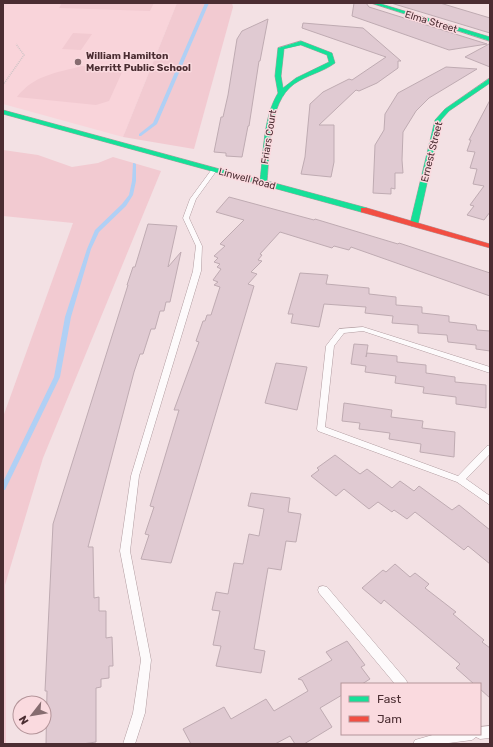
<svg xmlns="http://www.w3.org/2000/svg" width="493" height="747" viewBox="0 0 493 747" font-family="Rubik,sans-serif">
  <rect width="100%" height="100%" fill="#f3e1e4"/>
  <polygon fill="#f9d4da" points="3,3 177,3 123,137 3,104"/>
  <g fill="#f2cad1">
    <polygon points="62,3 154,3 150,11 59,8"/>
    <polygon points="177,3 232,3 233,7 194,149 123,137"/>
    <polygon points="73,33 92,34 81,50 62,49"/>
    <path d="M82,66L123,70L109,101L96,105L17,97C34,75 56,73 82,66Z"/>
    <polygon points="3,150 38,155 72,167 98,163 113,157 161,171 43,458 5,585 6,744 3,744 3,417 73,223 3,216"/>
  </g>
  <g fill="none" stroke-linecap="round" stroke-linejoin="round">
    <g fill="#b0d0f5" fill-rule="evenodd">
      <polygon points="205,3 209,3 157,124 141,136 139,136 139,134 153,123"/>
      <polygon points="133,163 134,163 136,164 136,181 133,195 126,206 99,232 91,249 71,317 60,377 6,488 5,490 3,490 3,482 54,377 65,317 87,249 95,230 122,204 129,195 132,181"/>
    </g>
  </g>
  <g fill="#e0cad2" stroke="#bfabb2">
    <polygon points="354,3 366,3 369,7 487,44 449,50 352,16"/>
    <polygon points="391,3 440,3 490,18 490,33"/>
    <polygon points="268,19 260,61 259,61 249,126 248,126 242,157 226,156 226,153 214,152 221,117 223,117 228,95 237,39 242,31"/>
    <polygon points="303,23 363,28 401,61 398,61 398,68 377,83 359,91 356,90 319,125 334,125 334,162 331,177 301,174 305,157 310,104 323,92 349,79 352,80 386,57 302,28"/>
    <polygon points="490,44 490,67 465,57 489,44"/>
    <polygon points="446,67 477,69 429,98 416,111 403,132 402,160 403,173 395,173 395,189 391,188 391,194 373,193 375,145 384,130 385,114 398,93"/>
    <polygon points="490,100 490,212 484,220 467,215 474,206 470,205 484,186 473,184 477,169 470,168 475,152 467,151 471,140 469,140"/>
    <polygon points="229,197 314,220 315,219 398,244 399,243 490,273 490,296 351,247 349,250 334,246 332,248 280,232 260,254 262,255 258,260 262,261 251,272 257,274 248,284 254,286 171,563 141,559 149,535 145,534 154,507 150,506 179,410 174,410 199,342 196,341 203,321 205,321 207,315 211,315 220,287 214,285 218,282 213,280 221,269 217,267 220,264 214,262 218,258 214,256 225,246 220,244 244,220 216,212"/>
    <polygon points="148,224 177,226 168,267 181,252 170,302 166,302 164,311 160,311 155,329 151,329 143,354 140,354 134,372 88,547 93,547 94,598 99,597 99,611 106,611 106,638 112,637 113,666 109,666 109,678 101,679 101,687 96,688 96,742 82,744 46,744 47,691 45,691 53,524 128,285 127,285 133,267 135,267"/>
    <polygon points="300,273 328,275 326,284 369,288 369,294 396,297 396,305 422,307 422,313 449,316 449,322 476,325 477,330 490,331 490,351 476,349 476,345 448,342 447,335 418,333 418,325 392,323 393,316 365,313 366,307 324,304 319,327 291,323 293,314 288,314"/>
    <polygon points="354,344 368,345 366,357 367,353 397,356 397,362 426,365 426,373 455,377 455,382 486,385 486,408 456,404 456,397 423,393 424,387 395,383 396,376 365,372 366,366 351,364"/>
    <polygon points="276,363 307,367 297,410 265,403"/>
    <polygon points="344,403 392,410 391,417 423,421 422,428 455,432 454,457 420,452 421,444 389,439 390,433 359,429 360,423 342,421"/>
    <polygon points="335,455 360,474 367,469 392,488 400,481 414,491 419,486 452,510 459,505 490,530 490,564 468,546 464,550 415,512 407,519 394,510 392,512 378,502 369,509 344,489 336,496 311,476 319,470 317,468"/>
    <polygon points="251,493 290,498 288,512 301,514 296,542 286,541 281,570 268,568 254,649 265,651 261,673 216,666 221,646 213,645 220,611 212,610 216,592 228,594 234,563 243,564 249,534 259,536 264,509 248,506"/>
    <polygon points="395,564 410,577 415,573 429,584 425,588 456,612 453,614 484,640 482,642 490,648 490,698 480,689 480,684 474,684 456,668 460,664 384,600 381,604 362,588 383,570 386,572"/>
    <polygon points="347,641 365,665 361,667 370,679 362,684 342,684 342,695 320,708 332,727 304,744 295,744 290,736 275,744 191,744 183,729 224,707 231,719 266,699 274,711 308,691 302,680 298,679 332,660 326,652"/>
  </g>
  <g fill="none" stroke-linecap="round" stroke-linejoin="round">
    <g stroke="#b19ca0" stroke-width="1">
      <g id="lane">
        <polygon points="214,168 217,170 196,199 189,218 202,246 201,271 139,476 130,551 151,660 145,713 135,744 123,744 133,713 141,660 120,551 131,476 193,271 196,246 183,218 190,199 212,169"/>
        <polygon points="363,327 490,367 490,373 363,331 344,333 334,346 325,427 458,476 487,446 490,445 490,454 466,479 490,496 490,505 457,482 318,431 317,429 326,346 339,329"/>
        <polygon points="323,586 327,587 406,680 408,684 395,684 319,593 318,590 319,587"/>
        <polygon points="490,726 490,738 480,739 476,737 472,740 441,744 413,744 415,740 436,734 480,734 480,727"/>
      </g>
    </g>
    <g stroke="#b19ca0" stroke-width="1">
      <g id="fast">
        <polygon points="371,3 378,3 490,37 490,41"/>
        <path d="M301,41L332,53L335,63C323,72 307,75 294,84C268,103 270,152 267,181L367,208V212H361L3,114V110L260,180C264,151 263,118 278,93L275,76L278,48ZM301,45L327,55L329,62L296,78L283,88L281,76L284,49Z"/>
        <polygon points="490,78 490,83 449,111 441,120 418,224 417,226 411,226 410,224 435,120 445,109"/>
      </g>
    </g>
    <g stroke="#b19ca0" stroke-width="1">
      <polygon id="jam" points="361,208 367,208 490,244 490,248 361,212"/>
    </g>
    <polyline stroke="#cec4c6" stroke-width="1.5" stroke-dasharray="1 1" stroke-linecap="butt" points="3,85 24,55 16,44"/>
    <use href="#lane" fill="#fdfafb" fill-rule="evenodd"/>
    <use href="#fast" fill="#16e098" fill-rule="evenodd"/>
    <use href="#jam" fill="#f24e42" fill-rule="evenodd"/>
  </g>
  <circle fill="#866c70" stroke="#fadadf" stroke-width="1.5" cx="78" cy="62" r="4"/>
  <g text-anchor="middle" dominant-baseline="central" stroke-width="3" stroke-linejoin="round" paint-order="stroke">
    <g font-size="10" fill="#4b2d32" stroke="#fadadf">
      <text transform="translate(431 22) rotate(17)">Elma Street</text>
      <text transform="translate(269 137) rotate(-81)">Friars Court</text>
      <text transform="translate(432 152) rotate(-76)">Ernest Street</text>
      <text transform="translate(247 179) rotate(15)">Linwell Road</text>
    </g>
    <g font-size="10" font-weight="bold" fill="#4b2d32" stroke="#fadadf" text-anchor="start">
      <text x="86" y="56">William Hamilton<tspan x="86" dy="12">Merritt Public School</tspan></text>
    </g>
  </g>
  <rect width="493" height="747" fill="none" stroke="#4b2d32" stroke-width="8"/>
  <rect x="341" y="683" width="140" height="52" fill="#fadadf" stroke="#b4959a"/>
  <rect x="349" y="696" width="20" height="6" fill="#16e098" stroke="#b4959a"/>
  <text x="377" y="703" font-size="12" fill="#4b2d32">Fast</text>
  <rect x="349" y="716" width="20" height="6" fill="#f24e42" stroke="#b4959a"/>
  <text x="377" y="723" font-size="12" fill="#4b2d32">Jam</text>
  <g transform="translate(32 715) rotate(239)"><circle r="19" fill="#fadadf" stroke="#b4959a"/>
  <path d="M0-3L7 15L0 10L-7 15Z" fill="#866c70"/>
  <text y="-6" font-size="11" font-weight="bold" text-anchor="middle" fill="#4b2d32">N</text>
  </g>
</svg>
